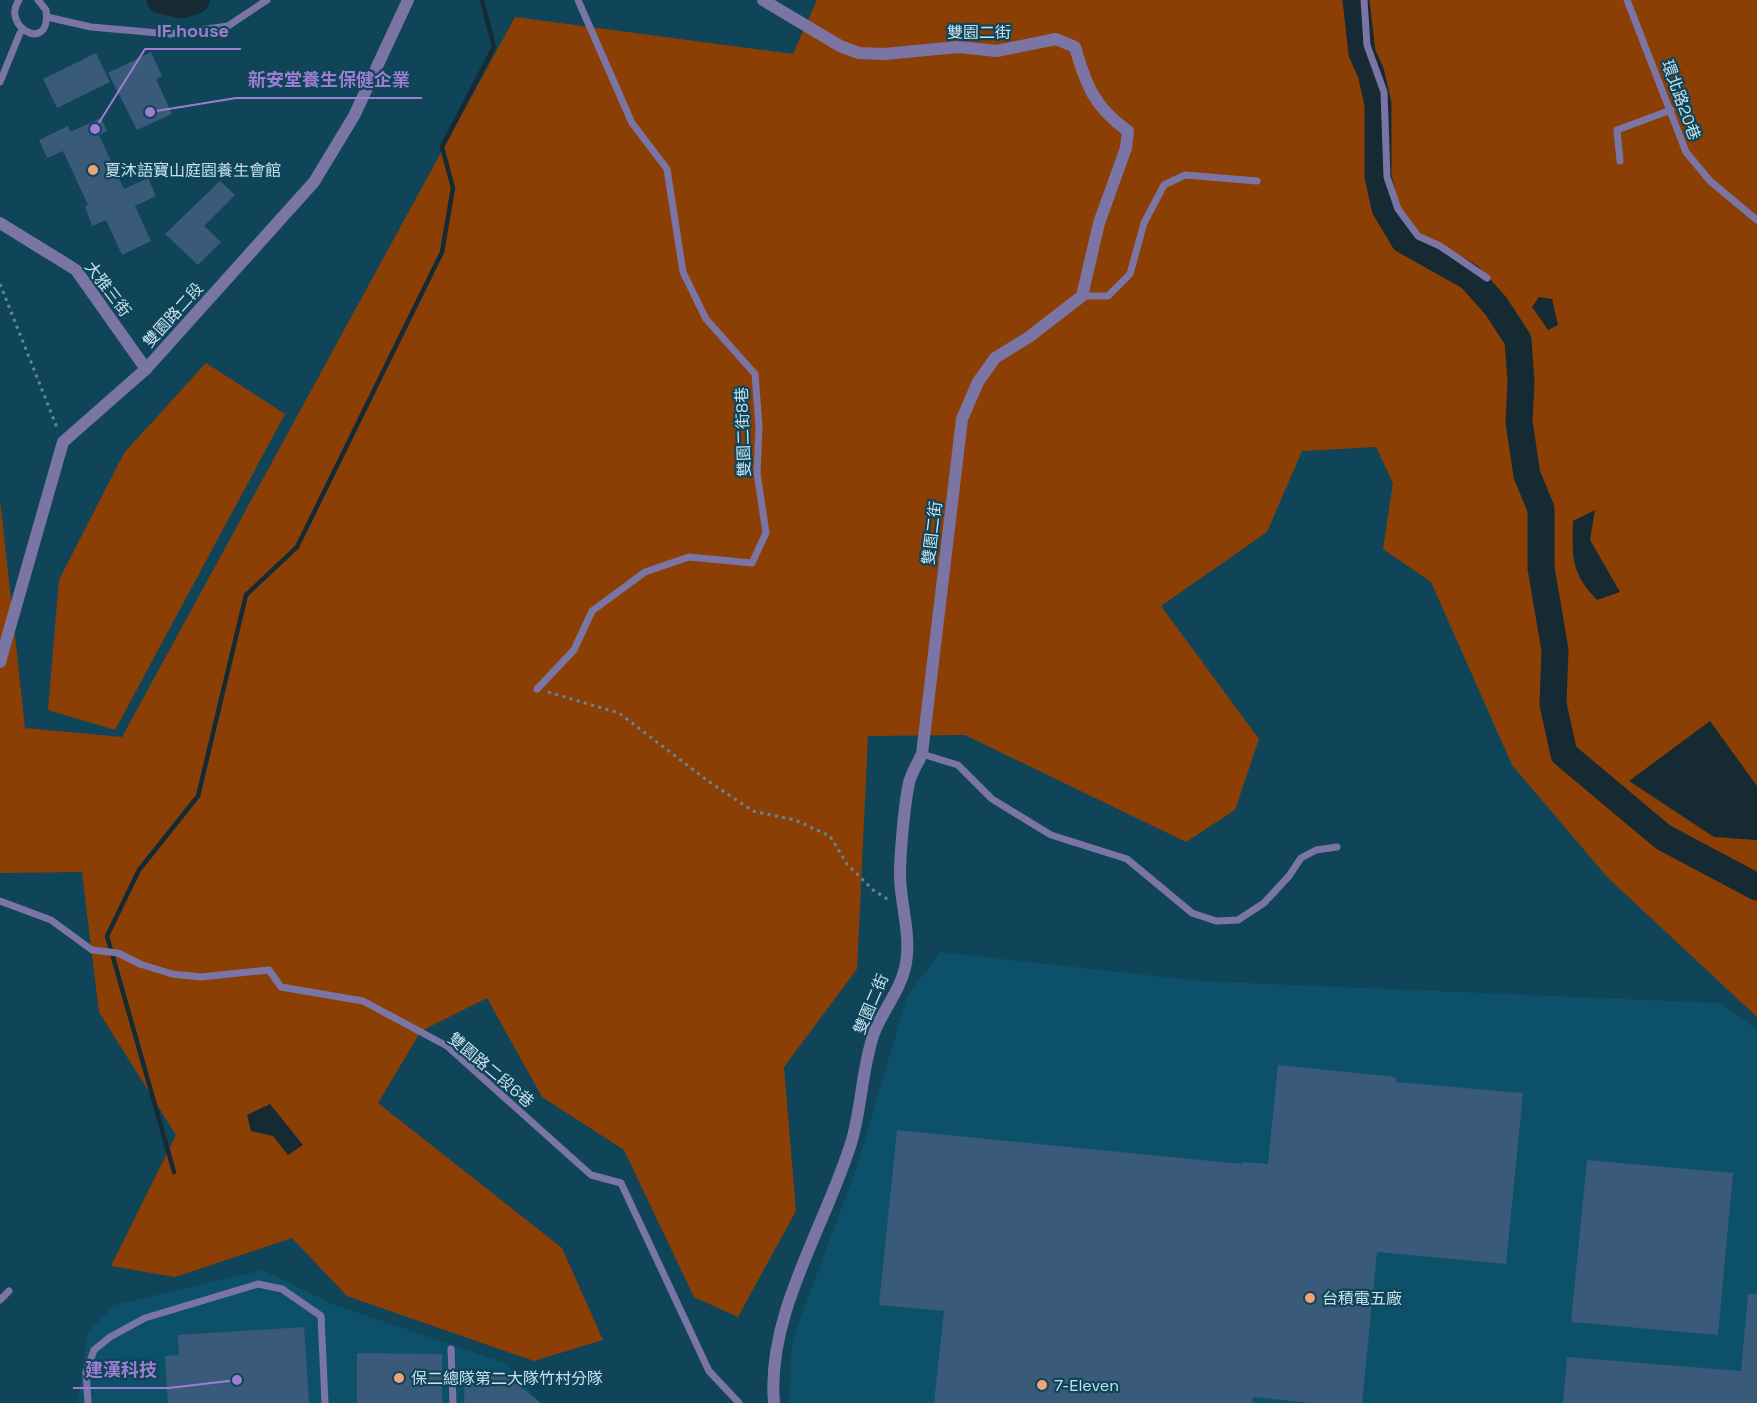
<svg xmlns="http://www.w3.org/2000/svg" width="1757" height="1403" viewBox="0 0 1757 1403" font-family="'Space Grotesk','Noto Sans TC',sans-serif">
  <rect width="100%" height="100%" fill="#0f4459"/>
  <g fill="#0d5069">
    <polygon points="940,952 1201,981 1719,1003 1757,1029 1757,1403 789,1403 792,1341 855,1172 907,997"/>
    <polygon points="263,1270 330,1303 505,1363 541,1403 78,1403 87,1333 114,1305"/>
  </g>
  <g fill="#8c3f05">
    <polygon points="817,0 1757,0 1757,1017 1608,878 1512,765 1431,582 1383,549 1393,483 1376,447 1302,451 1267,532 1161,606 1259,739 1235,810 1186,842 965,735 868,736 857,969 784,1067 796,1211 738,1317 694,1297 624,1150 542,1097 487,998 421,1031 378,1103 562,1248 603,1340 534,1361 347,1296 292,1238 175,1277 111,1266 176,1135 99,1012 82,872 0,873 0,499 25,728 122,737 515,17 793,54"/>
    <polygon points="206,363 285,414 115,730 48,710 59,580 124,453"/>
  </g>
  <g fill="#152a33">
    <polygon points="1539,297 1552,299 1558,325 1548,330 1532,307"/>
    <path d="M1595,510L1590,540L1620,592L1597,600C1571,573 1572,557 1573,521Z"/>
    <polygon points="1710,721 1757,786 1757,840 1714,837 1629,781"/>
    <polygon points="270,1104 303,1145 288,1155 273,1136 251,1131 247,1115"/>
  </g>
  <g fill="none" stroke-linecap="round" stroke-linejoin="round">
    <polyline stroke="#152a33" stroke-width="4.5" points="174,1172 107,936 139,870 198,796 246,595 297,547 442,252 453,188 442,147 494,47 482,0"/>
    <g stroke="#152a33" stroke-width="27">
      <polyline points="160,0 183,5 196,0"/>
      <polyline points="1356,0 1362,53 1371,73 1378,104 1378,176 1385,208 1404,240 1470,277 1496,306 1518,340 1521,382 1519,422 1527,475 1541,509 1541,568 1555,650 1553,704 1564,754 1663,837 1757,887"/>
    </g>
  </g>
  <g fill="#3a5a79">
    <polygon points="151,52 162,76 156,79 172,114 137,130 108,73"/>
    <polygon points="96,53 110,82 57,108 43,79"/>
    <polygon points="101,118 107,131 99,135 124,189 148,178 156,196 135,206 151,241 122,255 106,220 92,226 85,206 88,205 63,151 47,158 39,140 68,126 70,132"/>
    <polygon points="220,181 235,195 204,226 221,242 198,265 165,234"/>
    <polygon points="1278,1065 1396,1077 1395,1082 1523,1093 1506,1264 1377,1252 1362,1403 1314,1403 1253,1397 1252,1403 934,1403 944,1311 879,1305 897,1130 1242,1164 1242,1162 1268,1164"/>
    <polygon points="1587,1160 1733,1173 1718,1335 1571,1322"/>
    <polygon points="1748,1294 1757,1294 1757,1403 1563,1403 1567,1357 1741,1371"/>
    <polygon points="304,1327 309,1403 168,1403 165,1356 179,1355 178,1335"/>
    <polygon points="357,1353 442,1354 442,1403 357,1403"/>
    <polygon points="465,1372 503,1373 541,1403 464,1403"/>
  </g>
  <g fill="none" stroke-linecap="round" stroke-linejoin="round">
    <g stroke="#5f8899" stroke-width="3" stroke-dasharray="3 4.5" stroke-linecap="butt">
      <polyline points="0,284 58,430"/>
      <polyline points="548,692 619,713 708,781 753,811 795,820 830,836 847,864 873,890 889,900"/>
    </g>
    <g stroke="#7a75a4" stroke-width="7">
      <path d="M19,0C0,27 52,55 46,10L38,0"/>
      <polyline points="1364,0 1367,45 1384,92 1387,177 1398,209 1418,236 1440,246 1487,278"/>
      <polyline points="1627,0 1686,152 1710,181 1757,220"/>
      <polyline points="47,17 91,27 170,34 228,26 267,0"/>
      <polyline points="0,82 20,33"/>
      <polyline points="1620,161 1617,130 1671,110"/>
      <polyline points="1082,296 1108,296 1130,274 1144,223 1164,185 1185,175 1257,181"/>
      <polyline points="537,689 574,650 592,611 645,572 689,557 752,563 766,533 757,473 759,427 755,374 706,319 683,272 667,169 632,123 578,0"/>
      <polyline points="922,754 958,765 992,799 1051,835 1127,859 1192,913 1216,921 1238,920 1264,903 1289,876 1301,858 1316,850 1337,847"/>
      <polyline points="0,901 51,920 92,950 118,953 140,964 172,974 201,977 269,970 281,987 363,1001 447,1046 591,1175 621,1183 709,1371 739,1403"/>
      <polyline points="0,1300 9,1291"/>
      <polyline points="451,1349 453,1403"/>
      <polyline points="88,1403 86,1372 94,1350 110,1337 145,1318 258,1284 282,1289 321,1316 325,1403"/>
    </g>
    <g stroke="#7a75a4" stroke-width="12">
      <path d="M763,0L840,46L859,53L884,54L959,47L997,51L1056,39L1075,47C1086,85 1094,107 1128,131L1126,148L1099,223L1082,296L1029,337L995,358L978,382L962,419L922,754C918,763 911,773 909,783C904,806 900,854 900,877C901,906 911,935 906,963C902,988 883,1010 874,1033C862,1067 862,1105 852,1140C827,1224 766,1313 774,1403"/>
      <polyline points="0,223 76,270 146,369"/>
    </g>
    <polyline stroke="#7a75a4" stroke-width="12" points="0,662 63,442 146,369 314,182 354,116 408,0"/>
  </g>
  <g fill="#f0a279" stroke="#0f4459" stroke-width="2">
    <circle cx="93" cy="170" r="6"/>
    <circle cx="1310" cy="1298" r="6"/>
    <circle cx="399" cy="1378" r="6"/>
    <circle cx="1042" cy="1385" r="6"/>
  </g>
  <g text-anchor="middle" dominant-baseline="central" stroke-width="4.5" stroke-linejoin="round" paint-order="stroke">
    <g font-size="16" fill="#c6e0ec" stroke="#0f4459">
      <text x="979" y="32">雙園二街</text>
      <text transform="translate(1681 100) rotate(70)">環北路20巷</text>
      <text transform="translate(108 289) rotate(53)">大雅三街</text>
      <text transform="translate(173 315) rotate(-48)">雙園路二段</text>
      <text transform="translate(743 432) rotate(-92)">雙園二街8巷</text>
      <text transform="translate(932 533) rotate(-83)">雙園二街</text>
      <text transform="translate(871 1004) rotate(-67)">雙園二街</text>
      <text transform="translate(491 1070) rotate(40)">雙園路二段6巷</text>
    </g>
    <g font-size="16" fill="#c6e0ec" stroke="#0f4459" text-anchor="start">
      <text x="105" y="170">夏沐語寶山庭園養生會館</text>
      <text x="1322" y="1298">台積電五廠</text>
      <text x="411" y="1378">保二總隊第二大隊竹村分隊</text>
      <text x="1054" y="1385">7-Eleven</text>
    </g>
  </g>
  <path fill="none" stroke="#9d7dd3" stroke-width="2" d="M95 129L145 49H241M150 112L236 98H422M237 1380L169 1388H73"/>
  <g fill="#9d7dd3" stroke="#0f4459" stroke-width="2">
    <circle cx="95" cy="129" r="6"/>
    <circle cx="150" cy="112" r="6"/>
    <circle cx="237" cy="1380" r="6"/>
  </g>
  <g font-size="18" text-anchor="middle" font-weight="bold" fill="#9d7dd3" stroke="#0f4459" stroke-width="4.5" stroke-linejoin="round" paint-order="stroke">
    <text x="193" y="37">IF house</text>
    <text x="329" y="86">新安堂養生保健企業</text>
    <text x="121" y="1376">建漢科技</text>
  </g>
</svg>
